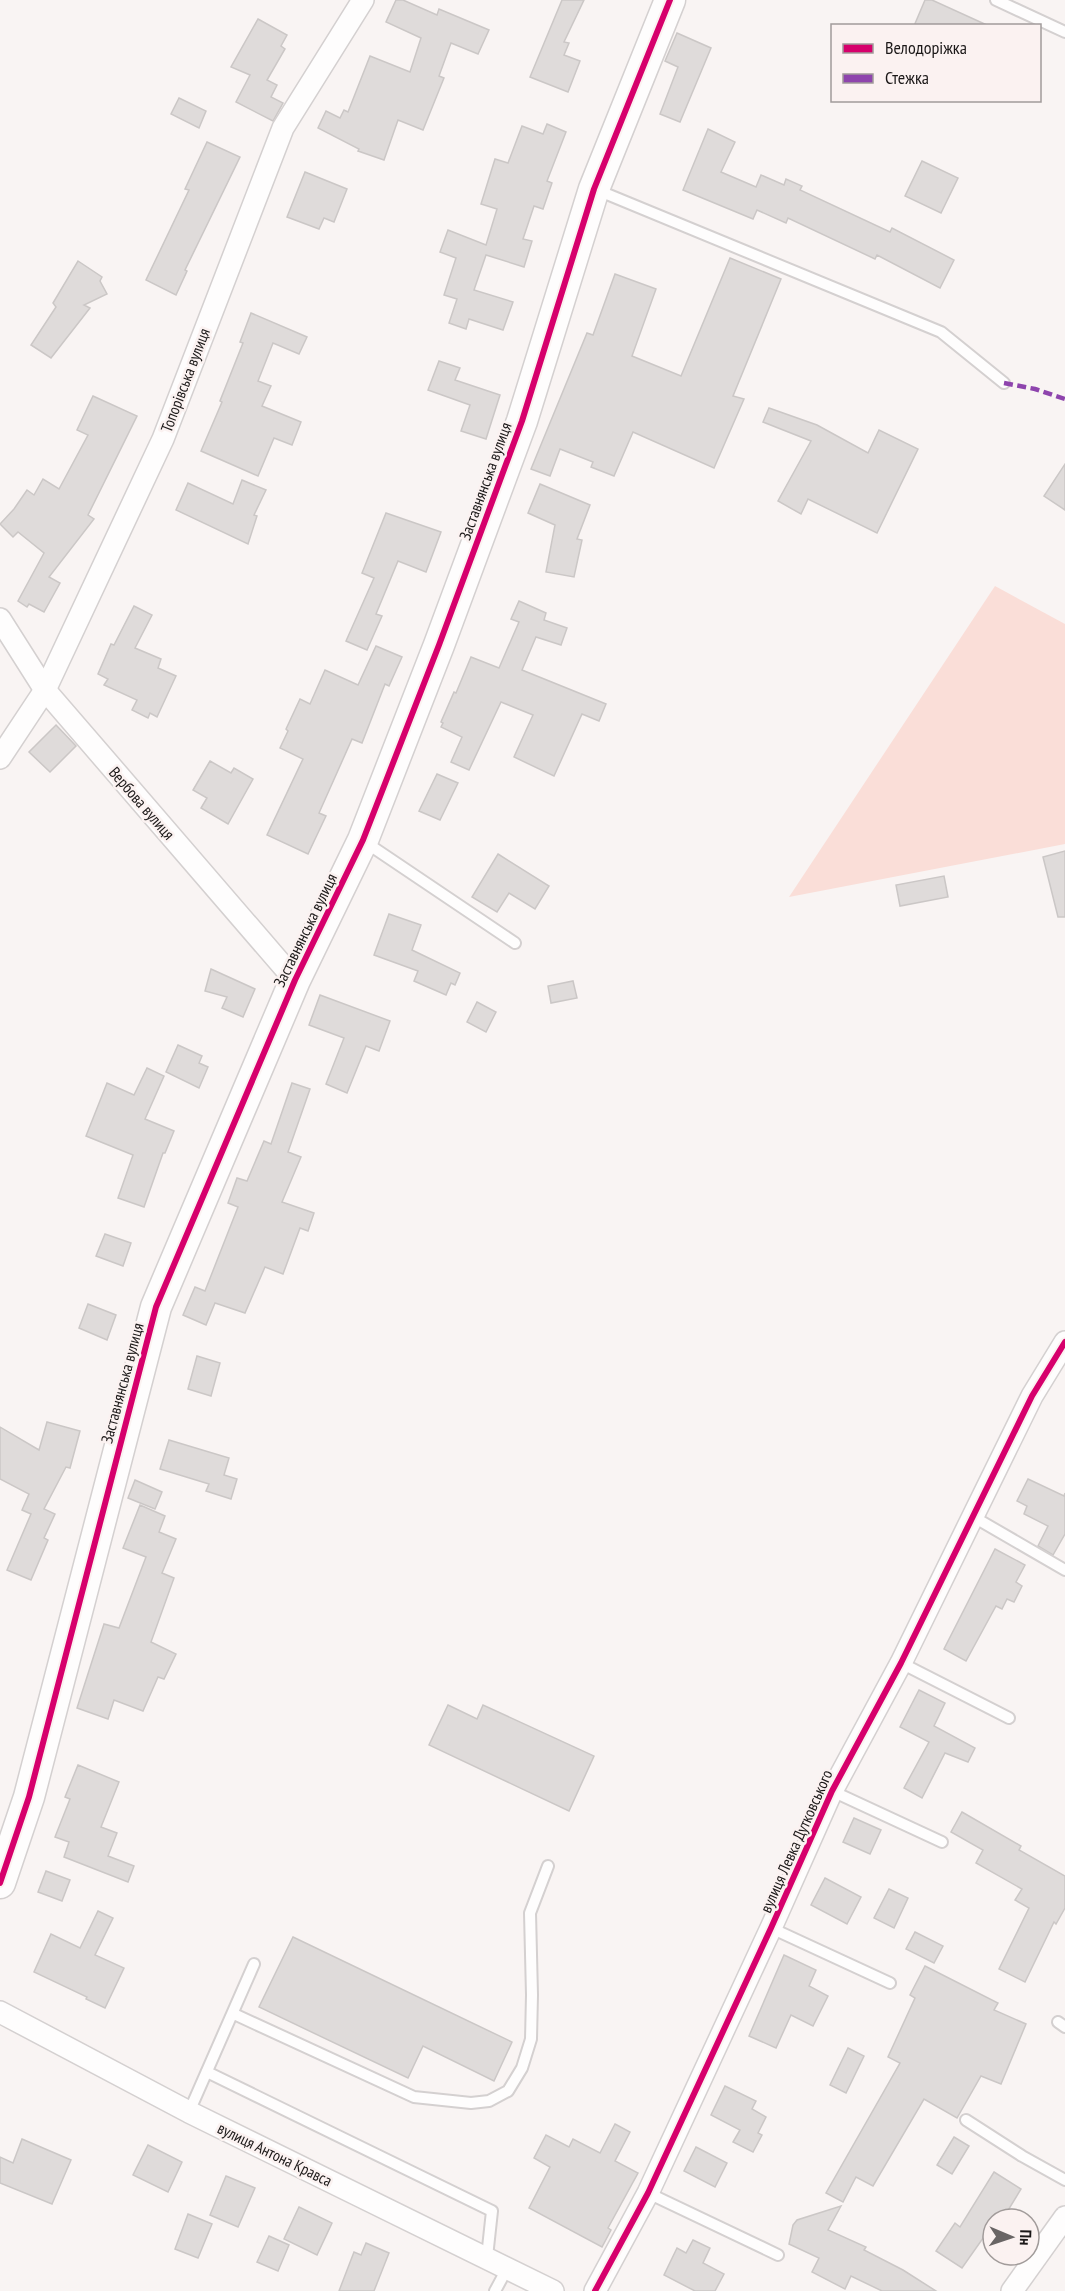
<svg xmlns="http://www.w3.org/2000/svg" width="1065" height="2291" viewBox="0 0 1065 2291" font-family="'PT Sans Narrow',sans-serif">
  <rect width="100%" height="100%" fill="#f9f4f3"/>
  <polygon fill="#faded8" points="995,586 1065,624 1065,844 789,897"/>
  <g fill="#dfdbda" stroke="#cbc7c6" stroke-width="1.5">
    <polygon points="396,0 403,0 437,15 439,9 489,30 478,54 451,43 439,76 444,78 423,130 398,120 384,160 358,151 359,149 318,128 326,111 340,118 344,110 348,112 370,56 410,72 421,38 386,22"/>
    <polygon points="562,0 584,0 564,42 569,43 564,55 580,61 568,92 530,77"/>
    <polygon points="925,0 932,0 989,26 914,26"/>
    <polygon points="258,19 287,35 281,46 285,49 267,80 277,85 271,97 283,103 273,121 236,102 250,75 231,67"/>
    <polygon points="677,33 711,48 680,122 660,114 678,67 665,61"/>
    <polygon points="179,98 206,111 199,128 171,114"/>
    <polygon points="547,124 566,132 547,181 552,183 543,209 534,206 523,239 532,241 524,267 486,255 474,290 513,302 503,330 469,319 466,329 449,323 457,299 444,295 456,258 440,252 448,230 486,245 497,209 481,204 495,159 508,163 522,126 543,134"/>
    <polygon points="708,129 735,142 721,172 756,187 761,175 784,185 786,179 802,186 800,190 890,232 892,228 954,260 940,288 877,255 875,259 788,218 786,223 757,210 753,219 683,190"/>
    <polygon points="207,142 240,157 185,270 187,271 176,295 146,280 189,190 185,189"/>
    <polygon points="922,161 958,178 941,213 905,196"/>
    <polygon points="305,172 347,189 334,222 324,218 319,229 287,217"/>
    <polygon points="730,258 781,279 733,396 744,399 714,468 633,432 614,476 591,467 593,462 560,449 550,476 531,469 587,333 593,335 615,274 656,289 632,356 681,376"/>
    <polygon points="78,261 102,277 100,281 107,294 84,305 90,308 51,358 31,345 56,307 53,303"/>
    <polygon points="251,313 307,337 299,354 273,343 258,381 271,386 262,406 301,422 292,445 274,438 258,476 201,451 222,402 220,401 243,343 240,342"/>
    <polygon points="439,361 460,368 455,380 500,395 486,439 461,431 470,405 428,390"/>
    <polygon points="93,396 137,416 88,515 94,519 49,577 60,583 44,612 29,604 27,607 18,601 44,553 18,532 13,537 0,524 14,509 27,490 34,495 43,479 59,489 88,435 77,430"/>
    <polygon points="769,408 817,425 868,453 879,430 918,449 877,533 808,499 801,514 778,501 811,441 763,422"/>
    <polygon points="1065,464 1065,510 1044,496"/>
    <polygon points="242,480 266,490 254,515 257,516 248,544 176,510 188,483 233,504"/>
    <polygon points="540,484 590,505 577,539 582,540 574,577 546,572 555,525 528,513"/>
    <polygon points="386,513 441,532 426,572 398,561 376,614 382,616 367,650 346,641 374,578 362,573"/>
    <polygon points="519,601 546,613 544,620 567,628 561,645 536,637 522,670 606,704 599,721 582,714 554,776 514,757 533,715 501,702 469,770 451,762 462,737 441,727 443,723 441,722 454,692 456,693 471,657 499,668 519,622 511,619"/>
    <polygon points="134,606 152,615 135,648 161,659 158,668 176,676 157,717 150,713 148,718 132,710 137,700 104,685 108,679 98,674 111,644 114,645"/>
    <polygon points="376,646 402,657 389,686 385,684 362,743 352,739 319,813 326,816 308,854 267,835 303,759 280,748 288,731 286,729 300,699 310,704 325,670 358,685"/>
    <polygon points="56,725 76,746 50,772 29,752"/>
    <polygon points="210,761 231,773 234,768 253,779 228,824 201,808 207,798 193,790"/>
    <polygon points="437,774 458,783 440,820 419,811"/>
    <polygon points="1065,851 1065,917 1058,917 1043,857"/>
    <polygon points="498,854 549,886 535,909 509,893 497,912 472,897"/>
    <polygon points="944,876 948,897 900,906 896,885"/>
    <polygon points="389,914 421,925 412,950 460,973 455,985 451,983 446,995 414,981 418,971 374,955"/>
    <polygon points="211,969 255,989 243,1017 222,1008 227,997 205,991"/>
    <polygon points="573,981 577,998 551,1003 548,986"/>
    <polygon points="320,995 390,1021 379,1051 366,1046 347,1093 326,1084 344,1038 309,1025"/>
    <polygon points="477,1002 496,1012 486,1032 467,1022"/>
    <polygon points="178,1045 202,1056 199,1063 208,1067 199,1088 166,1072"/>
    <polygon points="147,1068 164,1076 145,1119 174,1131 165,1153 163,1153 144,1207 118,1198 133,1155 86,1136 107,1083 134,1095"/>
    <polygon points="292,1083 310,1089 288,1152 301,1157 282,1202 314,1213 308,1231 300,1228 283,1274 265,1267 245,1313 215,1303 206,1325 183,1315 195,1287 205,1291 238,1207 228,1203 237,1178 247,1181 264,1141 271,1144"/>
    <polygon points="105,1234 131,1243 123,1266 96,1256"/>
    <polygon points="88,1304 116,1315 107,1340 79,1328"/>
    <polygon points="197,1356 220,1363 211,1396 188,1389"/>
    <polygon points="47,1422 80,1431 70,1468 66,1467 44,1509 55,1514 44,1538 48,1540 31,1580 7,1570 31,1514 22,1510 29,1494 0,1479 0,1427 39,1450"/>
    <polygon points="169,1440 229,1458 224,1475 237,1479 231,1499 206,1491 209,1484 160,1469"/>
    <polygon points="1028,1479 1064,1496 1065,1493 1065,1534 1053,1555 1038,1546 1048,1526 1024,1514 1027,1506 1017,1501"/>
    <polygon points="135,1480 162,1492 155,1509 128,1498"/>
    <polygon points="140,1505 165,1516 159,1532 176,1539 162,1573 174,1578 151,1642 176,1654 164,1679 158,1677 143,1711 114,1700 108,1719 77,1708 104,1624 119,1628 146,1557 123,1548"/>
    <polygon points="995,1549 1025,1565 1016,1582 1022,1586 1014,1602 1007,1599 1002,1609 996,1606 966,1661 944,1649"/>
    <polygon points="919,1690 945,1703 934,1726 975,1748 968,1762 945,1753 922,1798 904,1788 929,1742 900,1727"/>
    <polygon points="448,1705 477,1719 483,1705 594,1756 569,1811 429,1745"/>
    <polygon points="78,1765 119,1782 101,1827 117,1833 108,1856 134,1866 128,1882 64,1857 69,1842 55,1837 70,1799 65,1797"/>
    <polygon points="962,1812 1021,1846 1019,1850 1065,1876 1065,1908 1056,1924 1054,1922 1025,1982 999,1969 1029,1908 1015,1900 1022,1889 976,1863 983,1850 951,1832"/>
    <polygon points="854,1818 881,1830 870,1854 843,1842"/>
    <polygon points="46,1871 70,1880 62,1901 38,1892"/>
    <polygon points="825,1878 861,1897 847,1924 811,1905"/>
    <polygon points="889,1889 908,1898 894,1928 874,1918"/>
    <polygon points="98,1911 113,1918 95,1955 124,1968 105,2008 86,1999 87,1997 34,1972 51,1934 80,1948"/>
    <polygon points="915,1932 943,1946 934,1963 906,1949"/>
    <polygon points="293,1937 512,2042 494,2081 423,2046 408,2078 259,2007"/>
    <polygon points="784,1955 816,1970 809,1986 828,1996 813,2026 791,2015 776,2048 749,2036"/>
    <polygon points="925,1966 998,2003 994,2010 1026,2024 1001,2084 981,2076 957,2118 924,2099 873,2186 856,2177 843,2202 826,2193 900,2063 888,2057 915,1998 910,1995"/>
    <polygon points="848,2048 864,2056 846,2093 830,2085"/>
    <polygon points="725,2086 756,2101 752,2109 766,2117 758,2133 762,2135 753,2152 733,2142 740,2130 711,2115"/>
    <polygon points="615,2124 630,2132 615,2161 638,2173 608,2228 611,2230 602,2247 529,2208 550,2167 534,2158 546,2135 569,2147 573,2139 600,2153"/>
    <polygon points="954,2137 969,2146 952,2174 937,2165"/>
    <polygon points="22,2139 71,2160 52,2204 0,2183 0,2157 13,2163"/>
    <polygon points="148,2145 182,2162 168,2192 133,2175"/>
    <polygon points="696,2147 727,2163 715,2187 684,2171"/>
    <polygon points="994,2172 1021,2189 1004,2217 999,2214 996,2219 993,2219 993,2224 962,2268 936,2251 955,2223 960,2227"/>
    <polygon points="226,2176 255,2188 238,2227 210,2215"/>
    <polygon points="841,2206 828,2230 866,2247 864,2250 903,2270 936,2291 882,2291 851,2276 845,2289 812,2272 819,2258 789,2244 793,2225 797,2220"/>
    <polygon points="299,2207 332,2223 317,2255 284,2239"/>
    <polygon points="188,2214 212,2224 198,2258 175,2249"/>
    <polygon points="269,2236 289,2245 278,2271 257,2262"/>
    <polygon points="693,2240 710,2248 703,2263 724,2274 715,2291 695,2291 664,2275 677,2248 686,2253"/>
    <polygon points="366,2243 389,2253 374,2291 339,2291 354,2252 361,2255"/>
  </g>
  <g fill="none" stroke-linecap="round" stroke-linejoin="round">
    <g stroke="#d4d0d0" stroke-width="14">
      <g id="lane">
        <polyline points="996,0 1065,32"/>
        <polyline points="597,190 941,332 1004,383"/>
        <polyline points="365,842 515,943"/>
        <polyline points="972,1516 1065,1570"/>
        <polyline points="901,1663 1009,1718"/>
        <polyline points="832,1791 942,1842"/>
        <polyline points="771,1928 890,1983"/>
        <polyline points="234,2014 414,2097 471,2103 489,2101 508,2091 522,2068 531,2039 532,1995 530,1913 548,1866"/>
        <polyline points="1058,2022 1065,2027"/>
        <polyline points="207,2072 492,2211 487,2257"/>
        <polyline points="189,2112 254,1964"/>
        <polyline points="966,2120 1022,2156 1065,2180"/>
        <polyline points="648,2193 778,2255"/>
        <polyline points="495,2291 508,2267"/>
      </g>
    </g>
    <g stroke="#d4d0d0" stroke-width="24">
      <g id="street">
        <polyline points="0,619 45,690 295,980"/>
        <polyline points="0,758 45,690 163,439 283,128 363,0"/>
        <polyline points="0,2012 189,2112 553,2291"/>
        <polyline points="595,2291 648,2193 771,1928 832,1791 901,1663 1032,1396 1065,1342"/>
        <polyline points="1012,2291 1065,2217"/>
      </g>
    </g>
    <g stroke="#d4d0d0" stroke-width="33">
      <polyline id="secondary" points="0,1883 29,1797 156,1307 295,980 363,840 439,645 522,421 594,189 670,0"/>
    </g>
    <use href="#lane" stroke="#fefdfd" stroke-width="10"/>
    <use href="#street" stroke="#fefdfd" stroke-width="21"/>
    <use href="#secondary" stroke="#fefdfd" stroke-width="30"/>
    <polyline stroke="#8e44ad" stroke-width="4.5" stroke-dasharray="9 4.5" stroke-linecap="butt" points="1004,383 1035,389 1065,399"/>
    <g stroke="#fbf2f1" stroke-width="10">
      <g id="cycleway">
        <polyline points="0,1883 29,1797 156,1307 295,980 363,840 439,645 522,421 594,189 670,0"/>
        <polyline points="595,2291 648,2193 771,1928 832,1791 901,1663 1032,1396 1065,1342"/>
      </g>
    </g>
    <use href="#cycleway" stroke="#d6006c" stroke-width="6"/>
  </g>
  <g text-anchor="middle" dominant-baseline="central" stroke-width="5" stroke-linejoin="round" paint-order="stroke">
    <g font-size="16" fill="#1b1818" stroke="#fbf2f1">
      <text transform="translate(185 380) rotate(-69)">Топорівська вулиця</text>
      <text transform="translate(485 481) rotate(-70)">Заставнянська вулиця</text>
      <text transform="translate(142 803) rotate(49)">Вербова вулиця</text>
      <text transform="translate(305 930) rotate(-64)">Заставнянська вулиця</text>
      <text transform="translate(122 1383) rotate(-75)">Заставнянська вулиця</text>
      <text transform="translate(796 1841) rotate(-66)">вулиця Левка Дутковського</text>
      <text transform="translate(275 2154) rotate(26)">вулиця Антона Кравса</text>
    </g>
  </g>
  <rect x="831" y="24" width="210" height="78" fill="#fbf2f1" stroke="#a19b9a" stroke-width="1.5"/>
  <rect x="843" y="44" width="30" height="9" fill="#d6006c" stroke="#a19b9a" stroke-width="1.5"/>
  <text x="885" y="54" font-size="18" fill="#1b1818">Велодоріжка</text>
  <rect x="843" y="74" width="30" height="9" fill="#8e44ad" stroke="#a19b9a" stroke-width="1.5"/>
  <text x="885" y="84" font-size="18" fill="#1b1818">Стежка</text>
  <g transform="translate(1011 2237) rotate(92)"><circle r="28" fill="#fbf2f1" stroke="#a19b9a" stroke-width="1.5"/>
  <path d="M0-4.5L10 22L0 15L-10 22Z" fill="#696565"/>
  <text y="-9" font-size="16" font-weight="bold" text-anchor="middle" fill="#1b1818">Пн</text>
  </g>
</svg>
